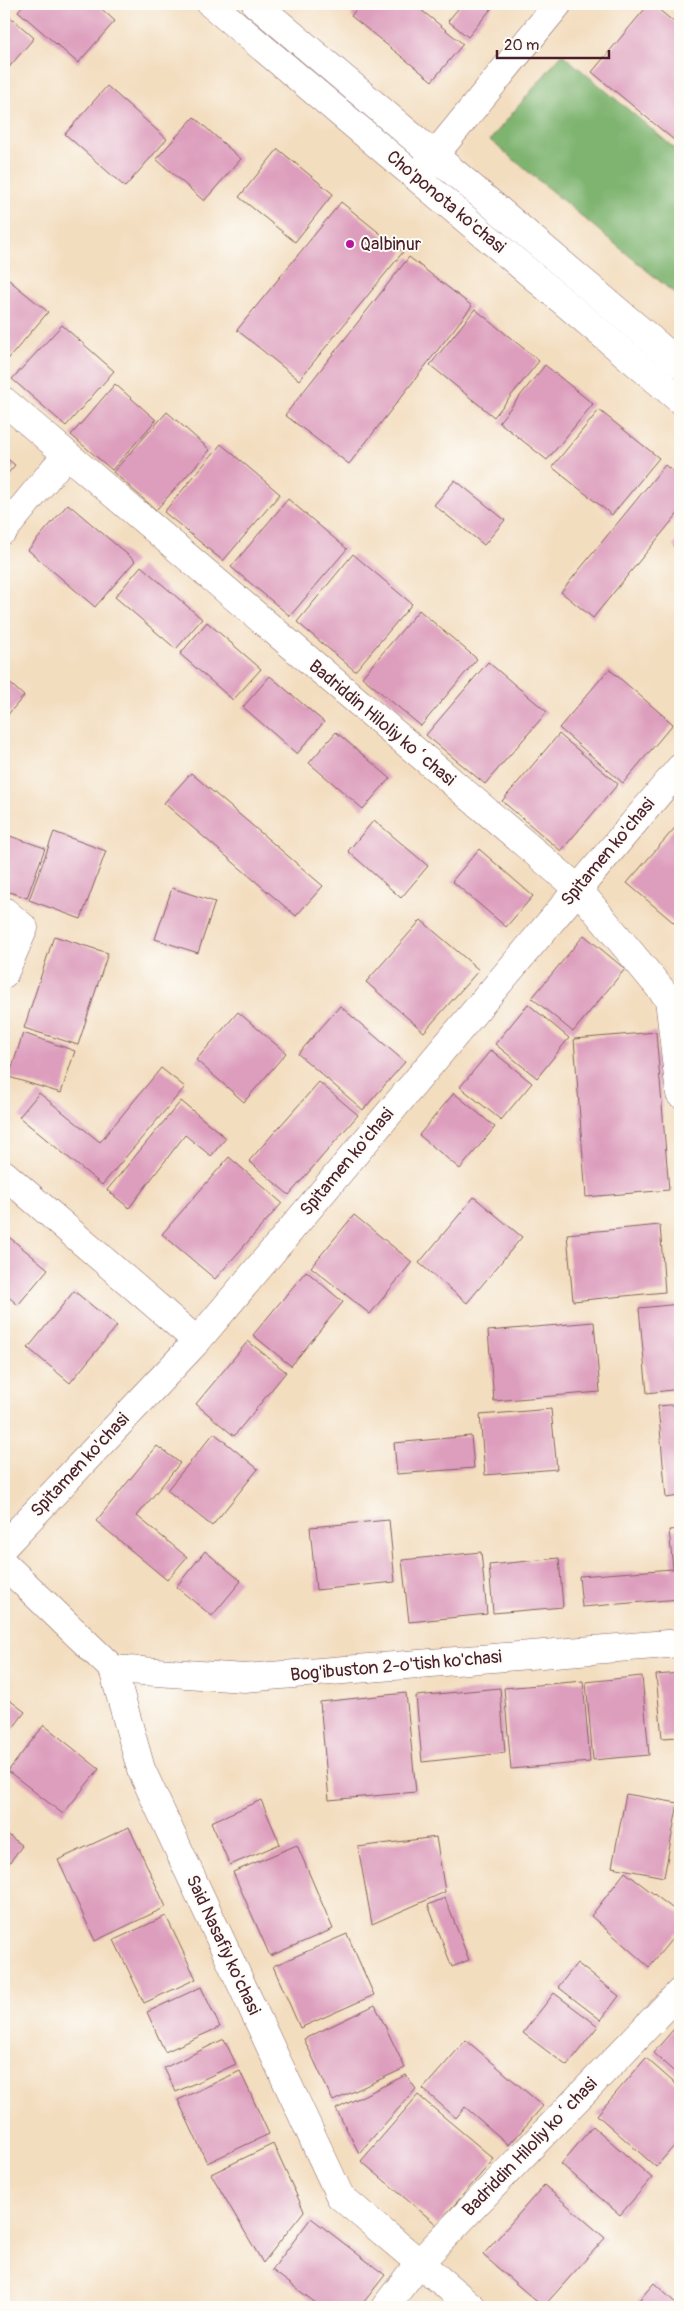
<svg xmlns="http://www.w3.org/2000/svg" width="684" height="2311" viewBox="0 0 684 2311" font-family="Pangolin,sans-serif">
  <rect width="100%" height="100%" fill="#fdfcf7"/>
  <filter id="ink" filterUnits="userSpaceOnUse"><feTurbulence type="fractalNoise" baseFrequency=".02" numOctaves="2"/><feDisplacementMap in="SourceGraphic" scale="10" xChannelSelector="R" yChannelSelector="G"/><feConvolveMatrix kernelMatrix="1 2 1 2 8 2 1 2 1" color-interpolation-filters="sRGB"/></filter>
  <filter id="wash" filterUnits="userSpaceOnUse"><feTurbulence type="fractalNoise" baseFrequency=".0096" numOctaves="4" result="noise"/><feDisplacementMap in="SourceGraphic" scale="20" xChannelSelector="R" yChannelSelector="G"/><feGaussianBlur stdDeviation="1.12" result="paint"/><feColorMatrix in="noise" values="0 0 0 0 0 0 0 0 0 0 0 0 0 0 0 0 0 1.4 0 .05"/><feComposite in="paint" operator="in"/></filter>
  <g filter="url(#wash)">
    <rect width="100%" height="100%" fill="#f3ddbf"/>
    <polygon fill="#7eb470" stroke="#646a4e" points="562,54 680,153 680,298 490,140"/>
    <g id="blocks">
      <g fill="#dd9ebd">
        <polygon points="24,4 96,4 115,21 78,63 18,11"/>
        <polygon points="360,4 414,4 463,44 432,81 351,16"/>
        <polygon points="462,4 495,4 468,37 448,21"/>
        <polygon points="649,4 652,4 680,27 680,145 592,72"/>
        <polygon points="4,11 34,38 4,73"/>
        <polygon points="107,86 167,139 125,187 65,134"/>
        <polygon points="194,117 241,159 204,201 156,159"/>
        <polygon points="278,149 333,194 295,242 239,197"/>
        <polygon points="341,202 403,252 299,380 237,330"/>
        <polygon points="409,257 472,306 349,464 285,415"/>
        <polygon points="4,276 48,312 4,364"/>
        <polygon points="475,309 539,361 494,417 430,365"/>
        <polygon points="62,325 114,371 66,426 12,379"/>
        <polygon points="545,365 593,404 547,460 499,422"/>
        <polygon points="115,384 156,420 112,470 71,435"/>
        <polygon points="599,410 659,458 612,515 552,467"/>
        <polygon points="167,412 210,450 156,510 113,472"/>
        <polygon points="221,444 280,494 223,561 164,512"/>
        <polygon points="4,456 15,465 4,478"/>
        <polygon points="665,465 680,477 680,511 593,618 561,592"/>
        <polygon points="455,480 505,520 484,545 434,505"/>
        <polygon points="288,499 347,549 290,616 231,567"/>
        <polygon points="68,504 135,561 95,607 28,550"/>
        <polygon points="680,538 680,552 673,546"/>
        <polygon points="353,554 412,604 355,671 297,622"/>
        <polygon points="141,566 202,619 176,649 115,597"/>
        <polygon points="419,610 477,659 421,726 362,677"/>
        <polygon points="207,622 261,669 233,700 180,654"/>
        <polygon points="488,662 547,712 485,784 426,735"/>
        <polygon points="609,669 673,724 623,783 559,728"/>
        <polygon points="270,676 324,722 297,754 243,707"/>
        <polygon points="4,678 24,696 4,719"/>
        <polygon points="336,732 390,778 363,809 309,763"/>
        <polygon points="559,734 618,784 561,851 502,801"/>
        <polygon points="191,773 323,886 296,916 164,803"/>
        <polygon points="374,820 428,866 401,898 348,851"/>
        <polygon points="680,822 680,928 627,883"/>
        <polygon points="54,832 106,851 81,919 29,900"/>
        <polygon points="4,834 45,848 27,898 4,890"/>
        <polygon points="479,849 533,896 506,927 452,881"/>
        <polygon points="172,888 215,902 198,953 155,939"/>
        <polygon points="421,920 479,970 424,1032 366,982"/>
        <polygon points="584,935 625,969 573,1032 532,998"/>
        <polygon points="54,936 108,953 78,1045 24,1028"/>
        <polygon points="528,1004 569,1038 537,1078 495,1044"/>
        <polygon points="340,1006 405,1062 363,1110 298,1054"/>
        <polygon points="238,1012 286,1053 244,1102 196,1060"/>
        <polygon points="656,1032 669,1190 586,1197 574,1039"/>
        <polygon points="23,1033 75,1051 61,1093 9,1077"/>
        <polygon points="491,1050 532,1083 501,1120 460,1087"/>
        <polygon points="161,1068 185,1087 102,1185 19,1117 39,1093 100,1142"/>
        <polygon points="319,1082 358,1115 289,1195 249,1161"/>
        <polygon points="454,1093 495,1127 460,1169 419,1135"/>
        <polygon points="181,1101 226,1138 211,1156 185,1135 129,1208 107,1190"/>
        <polygon points="229,1157 282,1203 215,1279 162,1234"/>
        <polygon points="474,1197 522,1237 467,1303 419,1263"/>
        <polygon points="354,1215 412,1262 370,1314 311,1267"/>
        <polygon points="660,1225 665,1292 573,1301 567,1234"/>
        <polygon points="4,1233 48,1269 18,1305 4,1293"/>
        <polygon points="306,1271 343,1302 291,1366 253,1335"/>
        <polygon points="74,1291 117,1326 70,1383 28,1348"/>
        <polygon points="680,1304 680,1389 647,1393 639,1308"/>
        <polygon points="594,1322 600,1392 494,1401 488,1331"/>
        <polygon points="248,1341 286,1372 234,1436 196,1404"/>
        <polygon points="680,1404 680,1496 666,1498 658,1406"/>
        <polygon points="551,1409 557,1469 485,1475 480,1415"/>
        <polygon points="214,1433 258,1469 212,1526 167,1490"/>
        <polygon points="471,1436 474,1468 397,1474 394,1443"/>
        <polygon points="157,1446 180,1463 137,1516 187,1557 167,1580 96,1521"/>
        <polygon points="389,1520 395,1582 316,1590 310,1527"/>
        <polygon points="680,1529 680,1599 582,1607 579,1576 673,1569 669,1530"/>
        <polygon points="205,1551 241,1581 212,1616 176,1587"/>
        <polygon points="481,1552 487,1614 409,1622 402,1560"/>
        <polygon points="559,1558 563,1607 493,1613 489,1565"/>
        <polygon points="680,1673 680,1737 662,1738 656,1675"/>
        <polygon points="642,1676 649,1755 593,1760 586,1682"/>
        <polygon points="583,1681 590,1762 511,1769 504,1688"/>
        <polygon points="500,1688 505,1753 422,1762 416,1696"/>
        <polygon points="406,1693 416,1792 329,1800 320,1702"/>
        <polygon points="4,1696 25,1712 4,1740"/>
        <polygon points="44,1725 99,1769 63,1814 8,1771"/>
        <polygon points="626,1794 678,1803 664,1877 612,1867"/>
        <polygon points="261,1800 280,1844 230,1865 211,1822"/>
        <polygon points="129,1827 166,1907 95,1941 58,1860"/>
        <polygon points="4,1831 22,1846 4,1870"/>
        <polygon points="436,1837 445,1892 372,1924 358,1847"/>
        <polygon points="297,1845 333,1929 270,1956 233,1872"/>
        <polygon points="625,1872 680,1914 680,1929 649,1967 591,1916"/>
        <polygon points="445,1898 469,1960 452,1967 428,1905"/>
        <polygon points="166,1916 196,1979 144,2003 114,1940"/>
        <polygon points="347,1934 374,1995 300,2028 273,1966"/>
        <polygon points="577,1963 619,1996 601,2020 558,1987"/>
        <polygon points="201,1987 220,2027 165,2052 147,2012"/>
        <polygon points="554,1993 598,2026 567,2066 523,2033"/>
        <polygon points="375,2005 405,2068 333,2101 304,2039"/>
        <polygon points="680,2022 680,2077 653,2053"/>
        <polygon points="224,2039 236,2064 176,2092 164,2068"/>
        <polygon points="466,2040 543,2106 509,2145 465,2107 456,2118 423,2089"/>
        <polygon points="646,2058 680,2088 680,2139 656,2167 597,2115"/>
        <polygon points="240,2071 269,2134 207,2163 178,2100"/>
        <polygon points="406,2075 416,2089 359,2153 336,2109"/>
        <polygon points="418,2095 494,2159 437,2225 361,2161"/>
        <polygon points="593,2126 652,2178 620,2215 561,2164"/>
        <polygon points="273,2144 304,2211 263,2263 211,2174"/>
        <polygon points="544,2185 605,2238 543,2307 483,2255"/>
        <polygon points="311,2218 385,2275 360,2307 321,2307 272,2270"/>
        <polygon points="654,2283 680,2307 633,2307"/>
      </g>
    </g>
  </g>
  <g filter="url(#ink)">
    <use href="#blocks" fill-opacity="0" stroke="#85625f" stroke-width="1"/>
    <g fill="none" stroke-linecap="round" stroke-linejoin="round">
      <g stroke="#85625f" stroke-width="29">
        <g id="street">
          <polyline points="419,174 558,4"/>
          <polyline points="4,401 577,888 669,999 680,1094"/>
          <polyline points="4,530 66,455"/>
          <polyline points="4,911 24,928 4,974"/>
          <polyline points="4,1174 197,1341"/>
          <polyline points="4,1546 197,1341 680,768"/>
          <polyline points="4,1564 113,1669 141,1769 340,2196 472,2307"/>
          <polyline points="113,1669 244,1678 680,1643"/>
          <polyline points="385,2307 419,2263 680,1992"/>
        </g>
      </g>
      <g stroke="#85625f" stroke-width="29">
        <g id="secondary">
          <polyline points="211,4 680,400"/>
          <polyline points="256,4 680,364"/>
        </g>
      </g>
      <use href="#street" stroke="#fff" stroke-width="28"/>
      <use href="#secondary" stroke="#fff" stroke-width="28"/>
    </g>
  </g>
  <circle fill="#b5179e" stroke="#fdfcf7" stroke-width="2" cx="350" cy="244" r="5"/>
  <g text-anchor="middle" dominant-baseline="central" stroke-width="4" stroke-linejoin="round" paint-order="stroke">
    <g font-size="18" fill="#4a1f2b" stroke="#fdfcf7">
      <text transform="translate(446 202) rotate(40)">Cho'ponota ko'chasi</text>
      <text transform="translate(382 723) rotate(40)">Badriddin Hiloliy koʻchasi</text>
      <text transform="translate(608 852) rotate(-50)">Spitamen ko'chasi</text>
      <text transform="translate(347 1162) rotate(-50)">Spitamen ko'chasi</text>
      <text transform="translate(80 1465) rotate(-47)">Spitamen ko'chasi</text>
      <text transform="translate(396 1666) rotate(-5)">Bog'ibuston 2-o'tish ko'chasi</text>
      <text transform="translate(223 1945) rotate(65)">Said Nasafiy ko'chasi</text>
      <text transform="translate(530 2147) rotate(-46)">Badriddin Hiloliy koʻchasi</text>
    </g>
    <g font-size="18" fill="#4a1f2b" stroke="#fdfcf7" text-anchor="start">
      <text x="360" y="244">Qalbinur</text>
    </g>
  </g>
  <rect width="684" height="2311" fill="none" stroke="#fdfcf7" stroke-width="20"/>
  <path d="M497 50v8h112v-8" fill="none" stroke="#4a1f2b" stroke-width="2.5"/>
  <text x="504" y="50" font-size="15" fill="#4a1f2b" stroke="#fdfcf7" stroke-width="4" paint-order="stroke">20 m</text>
</svg>
